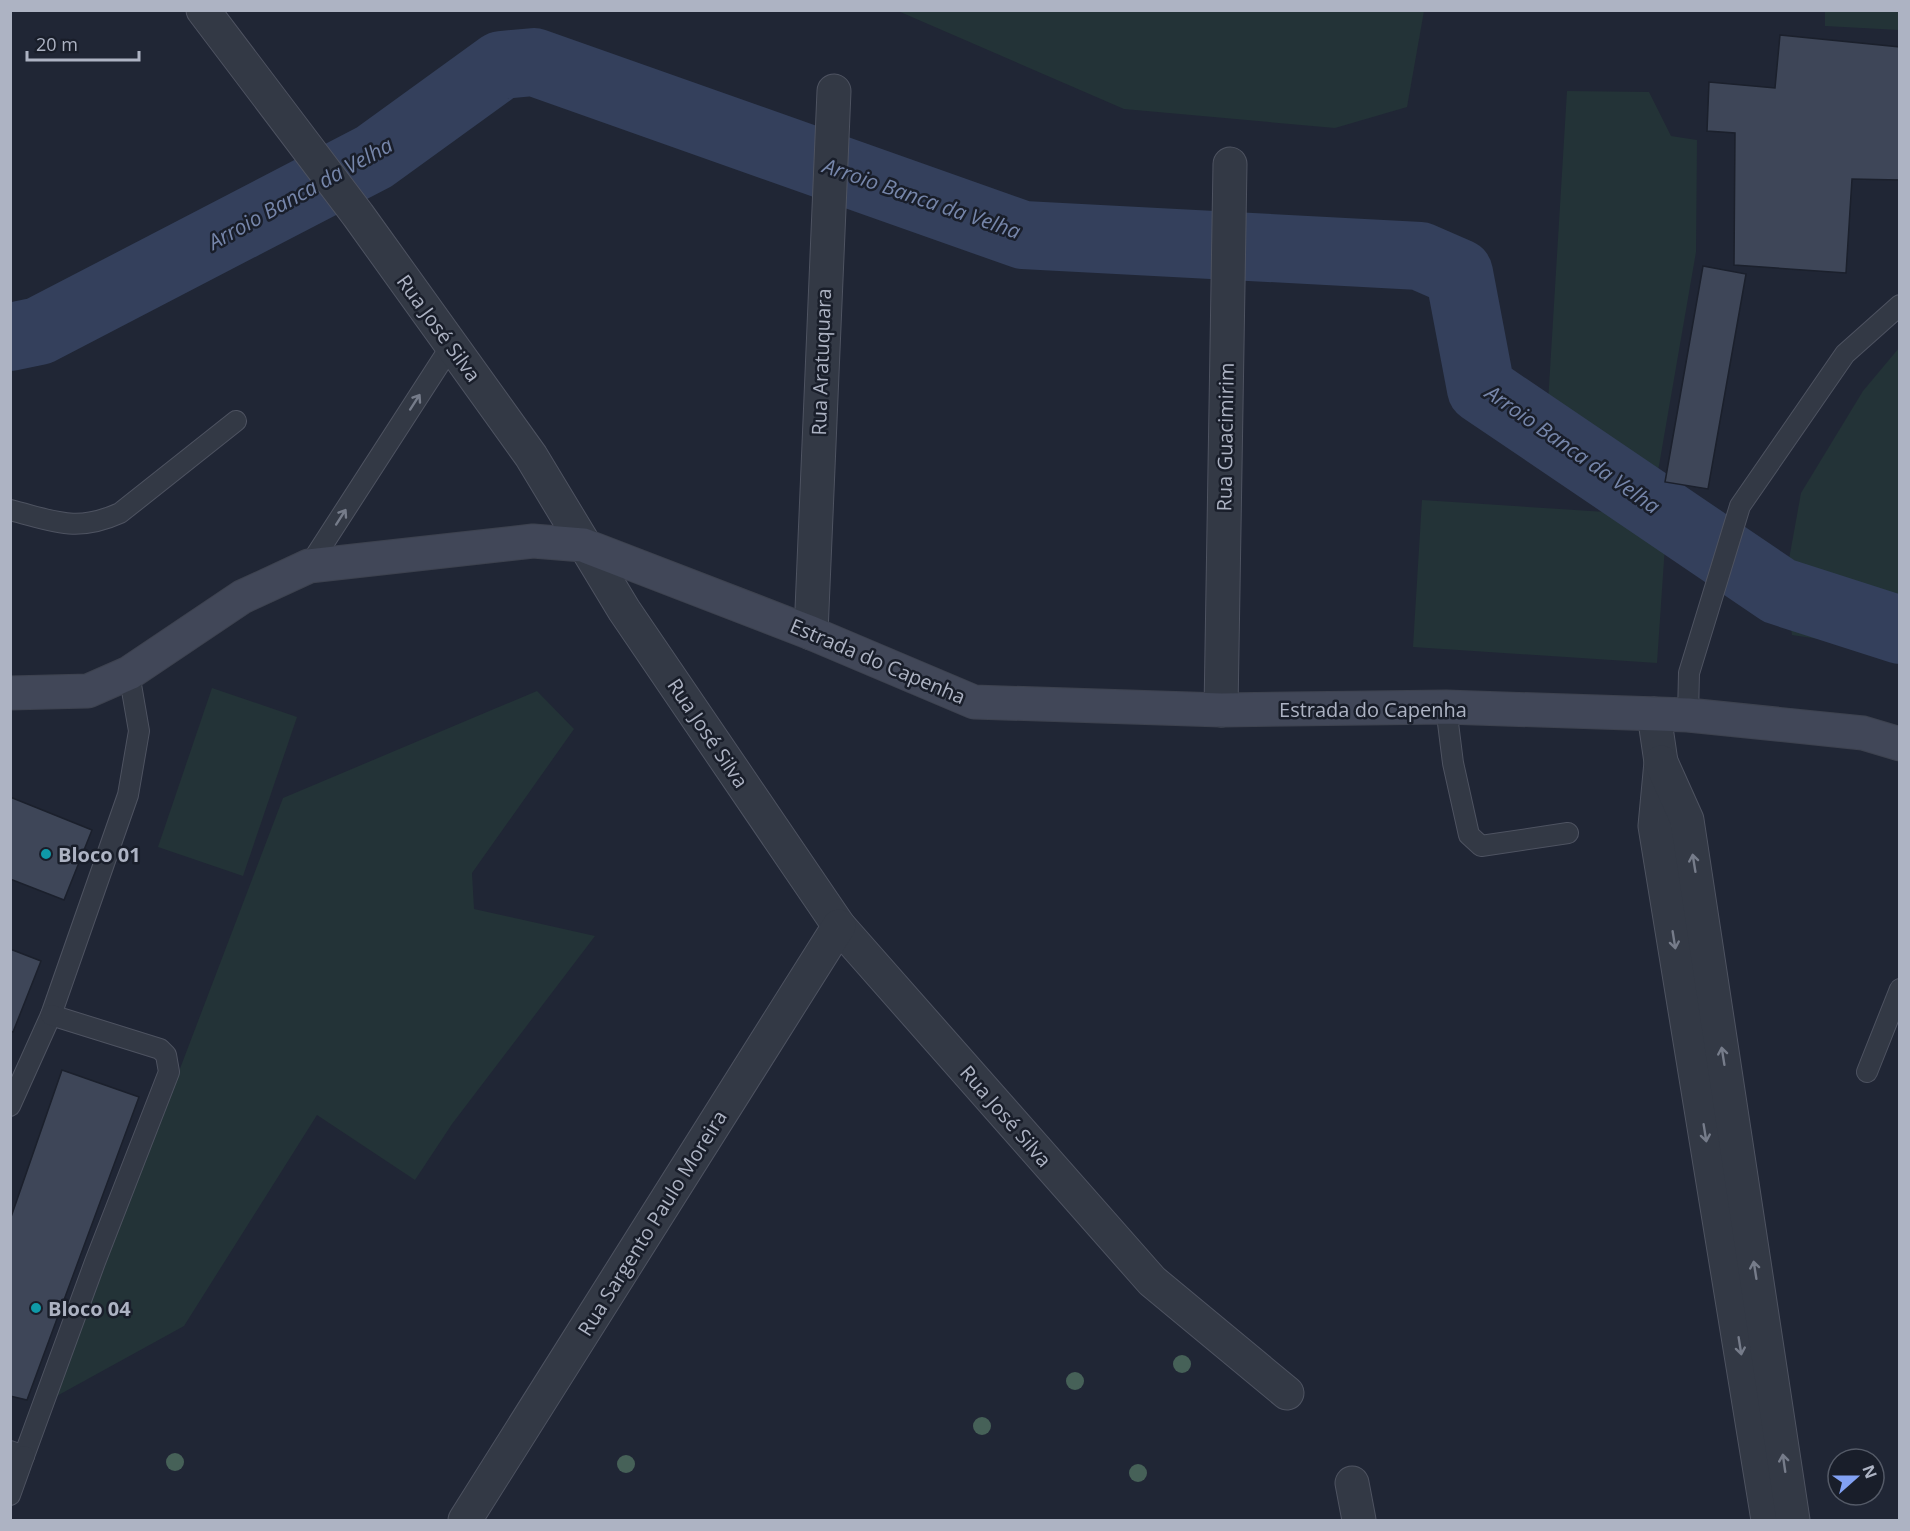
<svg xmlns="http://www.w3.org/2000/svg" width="1910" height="1531" viewBox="0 0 1910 1531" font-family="'Open Sans',sans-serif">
  <rect width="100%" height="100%" fill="#202635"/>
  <g fill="#233337">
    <polygon points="898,11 1424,11 1407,107 1335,128 1124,109"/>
    <polygon points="1825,11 1899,11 1899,30 1825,26"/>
    <polygon points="1567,91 1649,92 1671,136 1697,140 1696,252 1657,477 1547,419"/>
    <polygon points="1899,348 1899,651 1792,635 1784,587 1801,493 1863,391"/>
    <polygon points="1422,500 1667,516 1657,663 1413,647"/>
    <polygon points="212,688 297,717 243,876 158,847"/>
    <polygon points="537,691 574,729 472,873 474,909 595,936 452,1124 415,1180 317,1115 184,1326 55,1397 283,798"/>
  </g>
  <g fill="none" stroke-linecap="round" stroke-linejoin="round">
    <polyline stroke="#34405c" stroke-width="68" points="10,337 39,331 374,157 501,65 534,62 1023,235 1420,256 1459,273 1481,389 1779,591 1900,630"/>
  </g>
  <g fill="#3e4658" stroke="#1b202c" stroke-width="1.5">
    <polygon points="1780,35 1900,47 1900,180 1852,179 1846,273 1734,265 1735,133 1707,131 1709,82 1775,88"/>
    <polygon points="1703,266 1746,274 1708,489 1665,482"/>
    <polygon points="10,797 92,830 64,900 10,879"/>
    <polygon points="10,949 41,961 13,1032 10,1031"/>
    <polygon points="62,1070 139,1097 27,1400 10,1396 10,1220"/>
  </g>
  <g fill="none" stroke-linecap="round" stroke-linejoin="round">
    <g stroke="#4e5361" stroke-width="22">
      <g id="lane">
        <path d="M10,510C54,521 76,533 120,513L236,421"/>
        <polyline points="309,566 451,346"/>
        <polyline points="1446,707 1453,763 1469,835 1481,846 1568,833"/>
        <polyline points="1688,715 1689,673 1740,506 1845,354 1900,305"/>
        <polyline points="1867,1072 1900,989"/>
        <polyline points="10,1106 51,1015 128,795 139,731 129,673"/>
        <polyline points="10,1451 24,1456 95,1262 169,1072 166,1055 160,1049 51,1015"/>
        <polyline points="10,1495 24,1456"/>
      </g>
    </g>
    <g stroke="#4e5361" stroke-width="35">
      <g id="street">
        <polyline points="203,10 358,215 531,456 624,610 839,926 1152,1281 1287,1393"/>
        <polyline points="811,633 834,91"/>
        <polyline points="1221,710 1230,164"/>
        <polyline points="1654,714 1661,762 1655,826 1768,1520"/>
        <polyline points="1661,762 1687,820 1793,1520"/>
        <polyline points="1352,1483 1359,1520"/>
        <polyline points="465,1520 839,926"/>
      </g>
    </g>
    <g stroke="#3d424f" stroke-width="35">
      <polyline id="secondary" points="10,693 88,691 129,673 242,597 309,566 533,541 583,545 811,633 974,702 1221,710 1446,707 1688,715 1863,733 1900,744"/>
    </g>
    <use href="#lane" stroke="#333945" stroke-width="20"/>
    <use href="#street" stroke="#333945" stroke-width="33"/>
    <use href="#secondary" stroke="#414758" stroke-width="33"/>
  </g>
  <g fill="#466158">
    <circle cx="1182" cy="1364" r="9"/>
    <circle cx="1075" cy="1381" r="9"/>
    <circle cx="982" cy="1426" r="9"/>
    <circle cx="175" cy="1462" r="9"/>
    <circle cx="626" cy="1464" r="9"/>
    <circle cx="1138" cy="1473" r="9"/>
  </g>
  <defs><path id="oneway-shaft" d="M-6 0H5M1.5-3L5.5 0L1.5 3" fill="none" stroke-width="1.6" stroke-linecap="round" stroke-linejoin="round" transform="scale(1.5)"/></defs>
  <g stroke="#767c8a">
    <use href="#oneway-shaft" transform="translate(415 402) rotate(-57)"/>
    <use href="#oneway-shaft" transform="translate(341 517) rotate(-57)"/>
    <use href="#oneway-shaft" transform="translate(1694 863) rotate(-99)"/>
    <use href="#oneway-shaft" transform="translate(1674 940) rotate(81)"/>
    <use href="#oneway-shaft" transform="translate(1723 1056) rotate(-99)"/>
    <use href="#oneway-shaft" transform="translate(1705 1133) rotate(81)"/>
    <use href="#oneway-shaft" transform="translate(1755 1270) rotate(-99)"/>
    <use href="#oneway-shaft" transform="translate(1740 1346) rotate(81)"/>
    <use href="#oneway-shaft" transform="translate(1784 1463) rotate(-98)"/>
  </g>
  <g fill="#0f9aa8" stroke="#191e2a" stroke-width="2">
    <circle cx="46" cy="854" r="6"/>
    <circle cx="36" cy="1308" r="6"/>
  </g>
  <g text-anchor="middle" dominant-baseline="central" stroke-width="5" stroke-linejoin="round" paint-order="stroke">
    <g font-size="20" fill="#adb3c3" stroke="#191e2a">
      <text transform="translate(439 328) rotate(54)">Rua José Silva</text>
      <text transform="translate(821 362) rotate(-88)">Rua Aratuquara</text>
      <text transform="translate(1225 437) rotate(-89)">Rua Guacimirim</text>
      <text transform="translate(878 661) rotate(23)">Estrada do Capenha</text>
      <text x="1373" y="709">Estrada do Capenha</text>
      <text transform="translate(708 733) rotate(56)">Rua José Silva</text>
      <text transform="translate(1006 1116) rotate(49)">Rua José Silva</text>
      <text transform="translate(652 1223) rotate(-58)">Rua Sargento Paulo Moreira</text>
    </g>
    <g font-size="20" font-weight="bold" fill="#adb3c3" stroke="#191e2a" text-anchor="start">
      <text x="58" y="854">Bloco 01</text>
      <text x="48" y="1308">Bloco 04</text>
    </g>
    <g font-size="21" font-style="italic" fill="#7686aa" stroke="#191e2a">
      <text transform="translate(300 193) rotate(-29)">Arroio Banca da Velha</text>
      <text transform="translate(922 198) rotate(19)">Arroio Banca da Velha</text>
      <text transform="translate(1573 449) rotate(35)">Arroio Banca da Velha</text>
    </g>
  </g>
  <rect width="1910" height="1531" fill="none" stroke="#adb3c3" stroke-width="24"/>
  <g transform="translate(1856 1477) rotate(69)"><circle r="28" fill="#191e2a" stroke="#545a67" stroke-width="1.5"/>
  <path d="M0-4.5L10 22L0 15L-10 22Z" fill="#82a1f3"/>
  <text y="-9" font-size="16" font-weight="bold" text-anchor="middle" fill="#adb3c3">N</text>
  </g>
  <path d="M27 51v9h112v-9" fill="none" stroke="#adb3c3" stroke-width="3"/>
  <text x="36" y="51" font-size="18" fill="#adb3c3" stroke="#191e2a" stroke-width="4.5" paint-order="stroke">20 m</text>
</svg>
